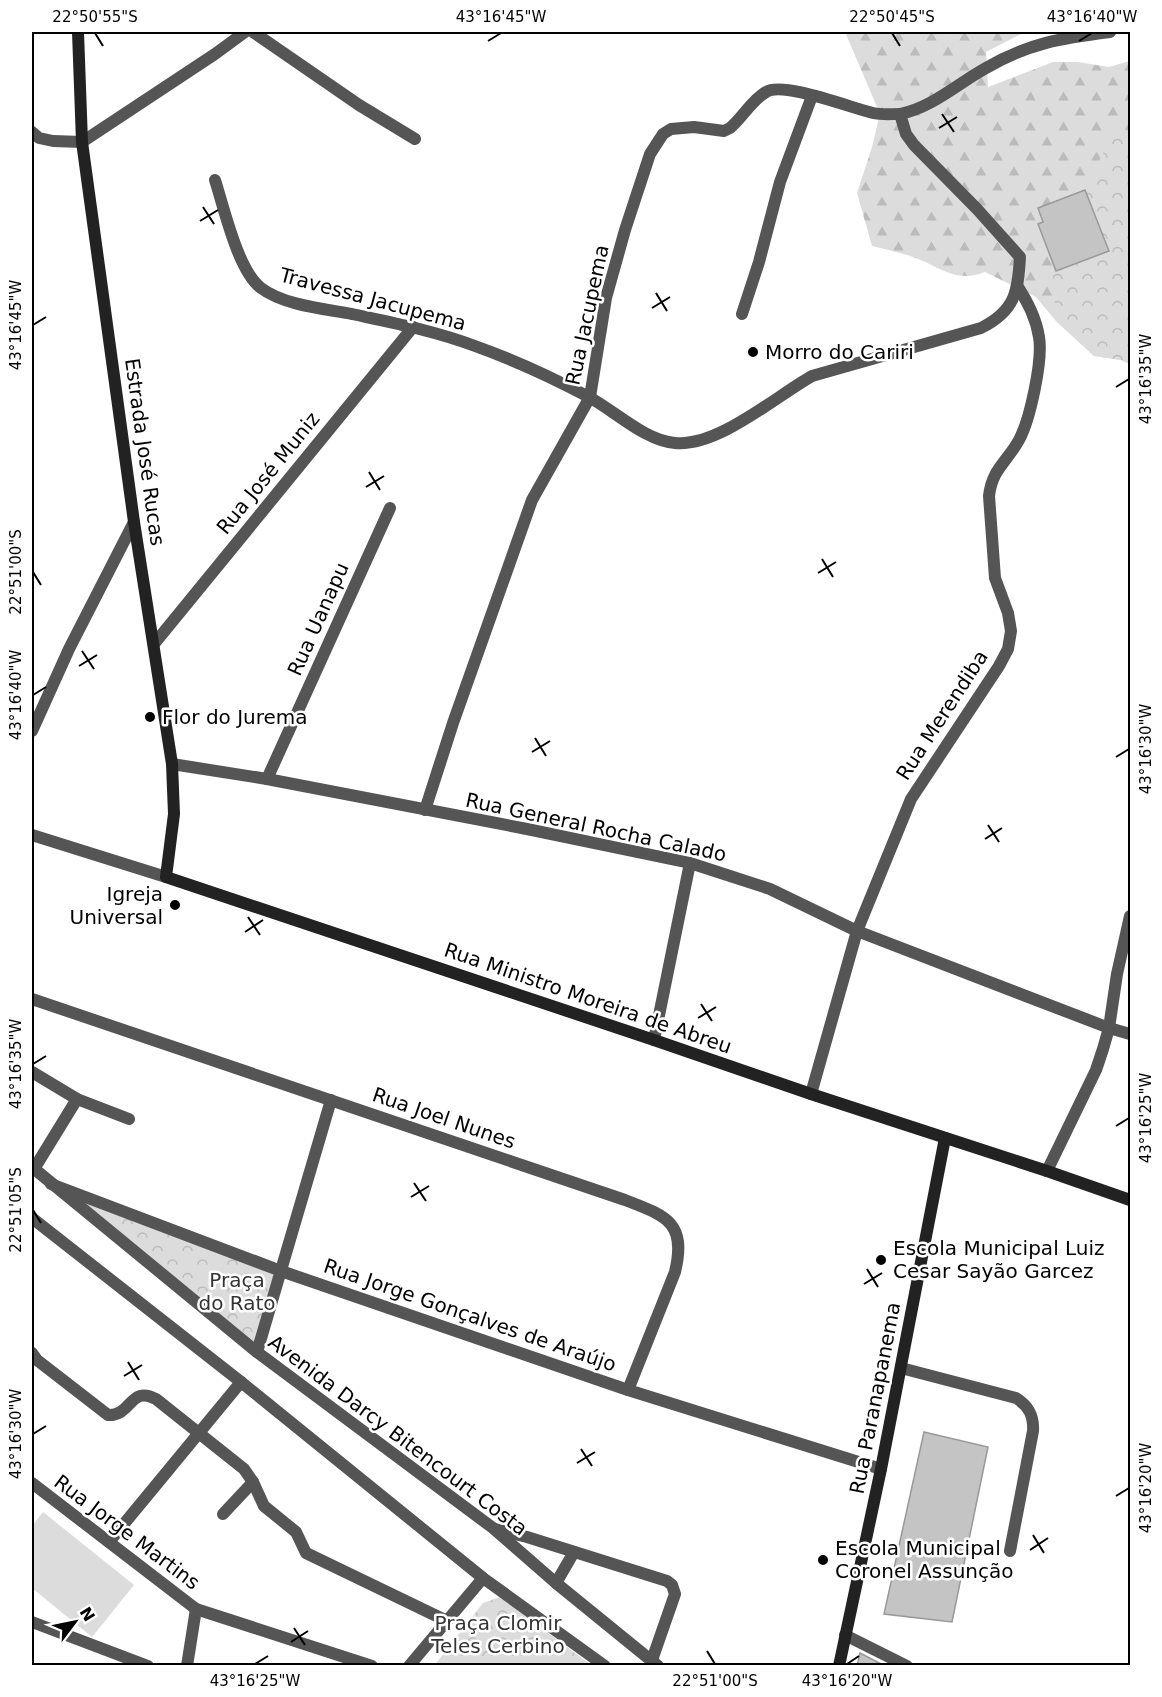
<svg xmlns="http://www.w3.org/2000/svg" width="1162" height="1697" viewBox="0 0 1162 1697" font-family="'DejaVu Sans',sans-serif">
  <defs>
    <pattern id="forest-firs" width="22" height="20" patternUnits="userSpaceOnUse" patternTransform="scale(1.5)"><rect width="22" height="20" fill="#dcdcdc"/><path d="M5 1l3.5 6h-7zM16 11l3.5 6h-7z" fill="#bbb"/></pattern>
    <pattern id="park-crowns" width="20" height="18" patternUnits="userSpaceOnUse" patternTransform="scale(1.5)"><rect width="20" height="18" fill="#dcdcdc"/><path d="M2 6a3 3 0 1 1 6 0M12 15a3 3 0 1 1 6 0" fill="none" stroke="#bbb"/></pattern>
  </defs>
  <rect width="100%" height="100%" fill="#fff"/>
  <path fill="url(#forest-firs)" d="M845,32H1037L1021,34L986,52L988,87L1053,62H1078L1109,67L1130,61V364L1121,360L1094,356L1056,321L1036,297L985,272C957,283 943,269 918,259C904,253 888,250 872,246L857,193L872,147L880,114Z"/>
  <g fill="url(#park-crowns)">
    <polygon points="1117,125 1130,132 1130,364 1121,360 1094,356 1056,321 1052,260 1036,220 1040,215 1038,208 1085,190"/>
    <polygon points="65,1191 274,1272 257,1347"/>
    <polygon points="500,1597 591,1665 434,1666 483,1603"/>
  </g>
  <polygon fill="#dcdcdc" points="43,1512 134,1585 92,1637 32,1588 32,1526"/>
  <g fill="#c4c4c4" stroke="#999" stroke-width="1.5">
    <polygon points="1085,190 1109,251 1056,271 1038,224 1043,222 1038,208"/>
    <polygon points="924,1432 988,1447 952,1622 884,1614"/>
    <polygon points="860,1653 885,1666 857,1666"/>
  </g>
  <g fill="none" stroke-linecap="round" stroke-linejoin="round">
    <g stroke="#555" stroke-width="12">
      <polyline points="253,32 359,105 415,139"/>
      <polyline points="32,132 39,138 53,141 82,142 215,54 245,32"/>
      <path d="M215,180C224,208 238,271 261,288C283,305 325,309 352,314C394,323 435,331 475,346C514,360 551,377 587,396C614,410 645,441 675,443C718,447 775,397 812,376L981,328C1015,311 1018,292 1020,257L977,209L914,145L906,134L900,114C933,107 957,84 986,68C1029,43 1062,38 1110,32"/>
      <polyline points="742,314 759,262 780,182 812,96"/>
      <polyline points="154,644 413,327"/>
      <polyline points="32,731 69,649 134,522"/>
      <polyline points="172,764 267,779 527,829 690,863 770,889 857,931 1109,1028 1130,1034"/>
      <polyline points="267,779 390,508"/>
      <path d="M425,810L453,723L532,500L590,397L606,298L625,230L650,154L663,134L671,129L694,127L724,131L730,128C743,117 751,101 766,92C783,81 851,108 873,113C882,115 891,114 900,114"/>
      <polyline points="32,835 166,877"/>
      <path d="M32,999L625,1200C666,1216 687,1222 675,1272L628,1390"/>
      <polyline points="654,1040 690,863"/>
      <polyline points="32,1072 77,1099 129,1119"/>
      <path d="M811,1094L857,931L911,799L999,666L1008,649L1011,631L1008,613L995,578L989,496C992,469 1007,462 1019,440C1030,420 1043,360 1039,337C1036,318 1028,303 1018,287"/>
      <polyline points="32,1167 257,1352 493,1528 556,1583 658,1666"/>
      <polyline points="34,1169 77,1099"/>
      <polyline points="1047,1171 1096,1070 1103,1049 1109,1028 1117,974 1130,916"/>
      <polyline points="51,1184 281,1271 628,1390 881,1469"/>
      <polyline points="32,1218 241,1382 483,1578 605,1666"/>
      <polyline points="257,1352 331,1100"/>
      <path d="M32,1353L37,1360L108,1415C132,1416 130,1385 156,1399L244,1469L253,1482L264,1506L296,1532L306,1553L447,1621"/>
      <path d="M901,1368L1016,1398C1029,1406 1034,1416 1033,1431L1010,1551"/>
      <polyline points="32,1483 196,1609 372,1666"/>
      <polyline points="223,1514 253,1482"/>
      <polyline points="495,1529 527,1537 667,1581 672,1585 675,1594 652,1660"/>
      <polyline points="109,1542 241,1382"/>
      <polyline points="556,1583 574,1552"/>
      <polyline points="32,1622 148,1666"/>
      <polyline points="845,1635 907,1666"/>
      <polyline points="187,1666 196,1609"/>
      <polyline points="409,1666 483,1578"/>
    </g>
    <g stroke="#222" stroke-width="12">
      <polyline points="78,32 82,142 134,522 172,764 174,814 166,877 654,1040 811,1094 1047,1171 1130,1200"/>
      <polyline points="839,1666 881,1469 945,1138"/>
    </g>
  </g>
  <path fill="none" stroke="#000" stroke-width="2" d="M95,33L103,46M892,33L900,46M488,41L501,33M1079,41L1092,33M942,114L954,132M939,128L957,117M203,207L214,224M200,221L218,210M656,293L667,311M652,308L670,297M33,325L46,317M1116,387L1129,379M369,472L380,490M366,487L384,476M822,559L833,577M33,572L41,585M818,573L836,562M82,651L94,669M79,666L97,655M33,695L46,687M535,738L546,756M532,752L550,741M1116,757L1129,749M988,825L999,842M985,839L1002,828M248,917L260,935M245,932L263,920M701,1004L712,1021M698,1018L716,1007M33,1064L46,1056M1116,1126L1129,1118M414,1183L426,1201M411,1197L429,1186M33,1210L41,1223M867,1269L878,1287M864,1284L882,1273M128,1362L139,1380M124,1376L142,1365M33,1434L46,1426M581,1449L592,1466M577,1463L595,1452M1116,1496L1129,1488M1033,1535L1044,1553M1030,1550L1048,1538M294,1628L305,1645M291,1642L308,1631M707,1651L715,1664M255,1664L268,1656M847,1664L859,1656"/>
  <g fill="#000" stroke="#fff" stroke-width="2">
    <circle cx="753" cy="352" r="6"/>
    <circle cx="150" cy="717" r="6"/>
    <circle cx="175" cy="905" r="6"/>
    <circle cx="881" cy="1260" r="6"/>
    <circle cx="823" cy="1560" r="6"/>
  </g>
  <g text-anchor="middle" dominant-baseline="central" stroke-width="5" stroke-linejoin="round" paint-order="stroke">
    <g font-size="20" fill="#000" stroke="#fff">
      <text transform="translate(373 299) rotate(15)">Travessa Jacupema</text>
      <text transform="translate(587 315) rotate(-78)">Rua Jacupema</text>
      <text transform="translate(145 452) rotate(82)">Estrada José Rucas</text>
      <text transform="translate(268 473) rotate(-51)">Rua José Muniz</text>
      <text transform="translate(318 619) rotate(-66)">Rua Uanapu</text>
      <text transform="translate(942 715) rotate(-57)">Rua Merendiba</text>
      <text transform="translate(596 827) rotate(12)">Rua General Rocha Calado</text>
      <text transform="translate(588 998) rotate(19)">Rua Ministro Moreira de Abreu</text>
      <text transform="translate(444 1118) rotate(19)">Rua Joel Nunes</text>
      <text transform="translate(470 1315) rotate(19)">Rua Jorge Gonçalves de Araújo</text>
      <text transform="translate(875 1398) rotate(-79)">Rua Paranapanema</text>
      <text transform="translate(398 1435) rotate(37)">Avenida Darcy Bitencourt Costa</text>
      <text transform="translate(127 1532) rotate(37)">Rua Jorge Martins</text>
    </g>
    <g font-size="20" fill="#000" stroke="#fff" text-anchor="start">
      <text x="765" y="352">Morro do Cariri</text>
      <text x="162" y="717">Flor do Jurema</text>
      <text x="163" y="894" text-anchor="end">Igreja<tspan x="163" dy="23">Universal</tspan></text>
      <text x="893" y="1248">Escola Municipal Luiz<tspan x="893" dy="23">Cesar Sayão Garcez</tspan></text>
      <text x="835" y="1548">Escola Municipal<tspan x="835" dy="23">Coronel Assunção</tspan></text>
    </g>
    <g font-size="20" fill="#333" stroke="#fff">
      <text x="237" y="1280">Praça<tspan x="237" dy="23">do Rato</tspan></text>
      <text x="498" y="1623">Praça Clomir<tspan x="498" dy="23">Teles Cerbino</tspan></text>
    </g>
  </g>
  <rect width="1162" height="1697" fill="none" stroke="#ffffff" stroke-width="66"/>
  <g transform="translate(75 1622) rotate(58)" stroke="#ffffff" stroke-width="4.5" paint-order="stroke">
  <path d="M0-4.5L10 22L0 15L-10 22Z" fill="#000000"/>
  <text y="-9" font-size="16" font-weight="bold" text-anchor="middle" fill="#000000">N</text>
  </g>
  <rect x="33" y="33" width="1096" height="1631" fill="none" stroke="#000" stroke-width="2"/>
  <g font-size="15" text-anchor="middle" fill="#000">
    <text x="95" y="22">22°50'55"S</text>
    <text x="501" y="22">43°16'45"W</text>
    <text x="892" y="22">22°50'45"S</text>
    <text x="1092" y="22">43°16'40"W</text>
    <text transform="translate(16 325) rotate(-90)" y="5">43°16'45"W</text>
    <text transform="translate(1146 379) rotate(-90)" y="5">43°16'35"W</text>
    <text transform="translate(16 572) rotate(-90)" y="5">22°51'00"S</text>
    <text transform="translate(16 695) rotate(-90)" y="5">43°16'40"W</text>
    <text transform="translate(1146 749) rotate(-90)" y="5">43°16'30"W</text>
    <text transform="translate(16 1064) rotate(-90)" y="5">43°16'35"W</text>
    <text transform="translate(1146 1118) rotate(-90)" y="5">43°16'25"W</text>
    <text transform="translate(16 1210) rotate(-90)" y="5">22°51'05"S</text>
    <text transform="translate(16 1434) rotate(-90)" y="5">43°16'30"W</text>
    <text transform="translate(1146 1488) rotate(-90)" y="5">43°16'20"W</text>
    <text x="255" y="1686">43°16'25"W</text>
    <text x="715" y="1686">22°51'00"S</text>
    <text x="847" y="1686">43°16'20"W</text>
  </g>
</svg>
